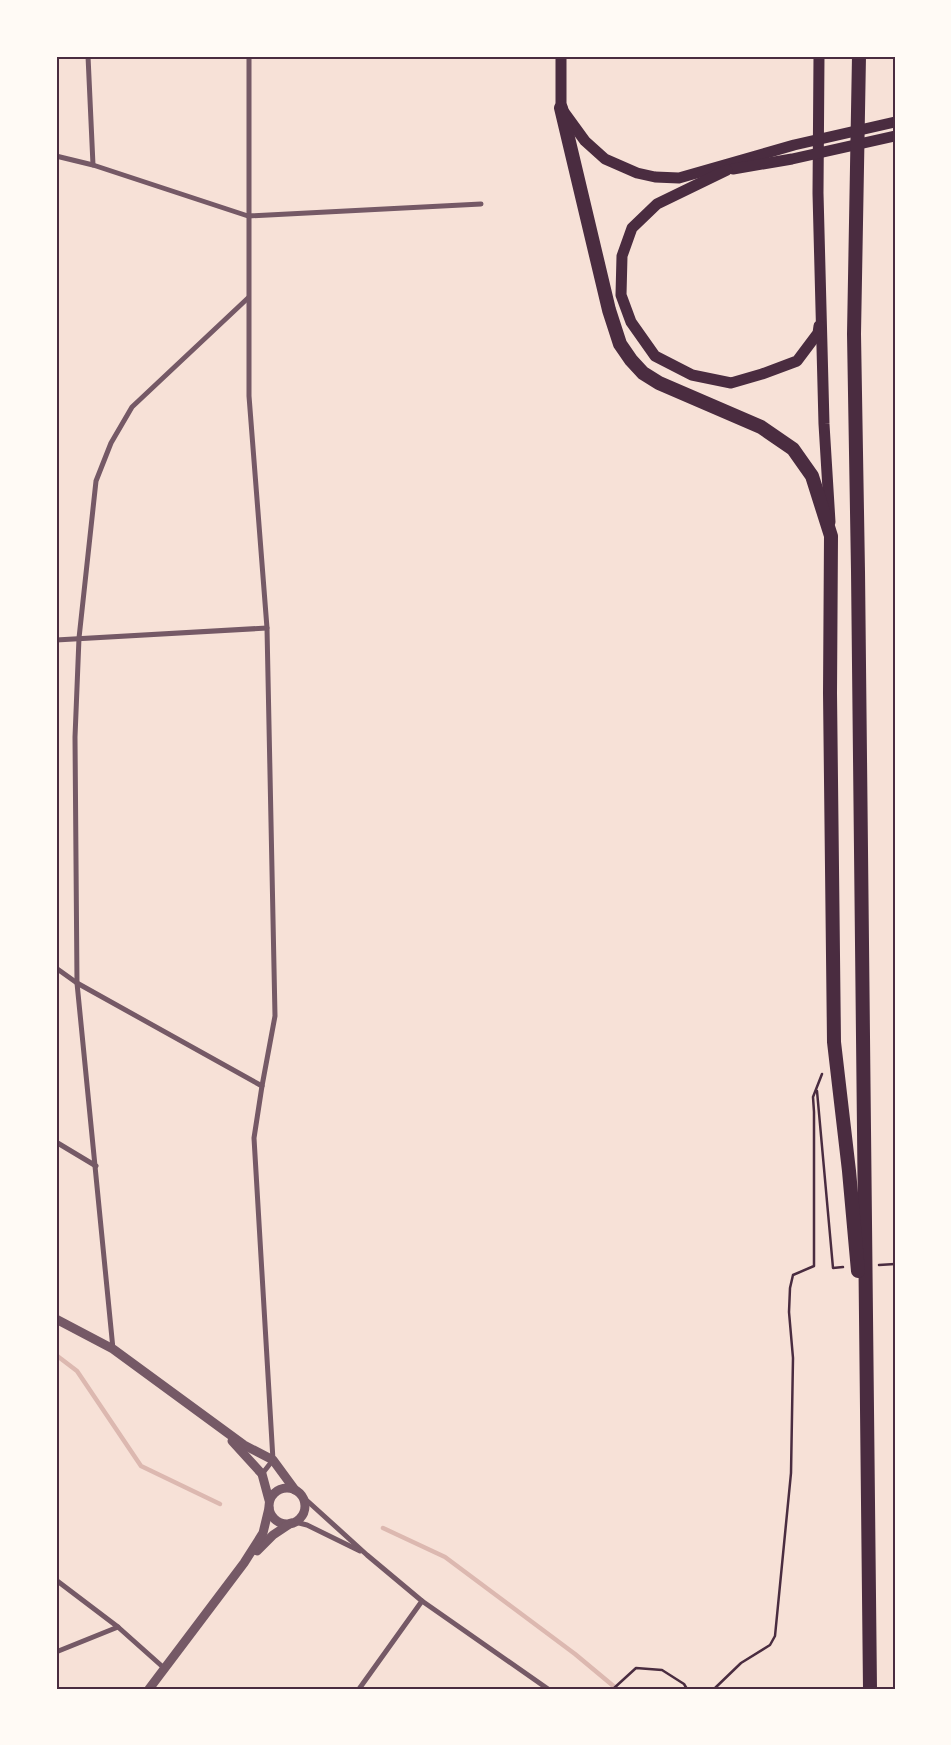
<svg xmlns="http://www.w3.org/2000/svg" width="951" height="1745" viewBox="0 0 951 1745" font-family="Jost,sans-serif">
  <rect width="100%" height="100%" fill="#f7e1d7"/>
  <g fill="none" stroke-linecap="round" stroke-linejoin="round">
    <g stroke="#dcb8b0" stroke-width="4.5">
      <polyline points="56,1355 77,1371 141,1466 220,1504"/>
      <polyline points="383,1528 445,1557 575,1654 617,1689"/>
    </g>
    <g stroke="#4a2c40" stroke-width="2.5">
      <polyline points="817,1091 833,1268 843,1267"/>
      <polyline points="879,1265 895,1264"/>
      <polyline points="613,1689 636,1668 662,1670 684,1684 687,1689"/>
      <polyline points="714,1689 741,1663 770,1645 775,1636 791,1473 793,1358 789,1312 790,1288 793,1275 814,1266 814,1112 813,1097 822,1074"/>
    </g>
    <g stroke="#755966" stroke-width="5">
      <polyline points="88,56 93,165"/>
      <polyline points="249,56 249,396 267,628 275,1016 262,1086 254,1138 273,1460 262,1474"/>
      <polyline points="56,156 93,165 248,216 481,204"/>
      <polyline points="56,640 267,628"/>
      <polyline points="56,968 77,983 262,1086"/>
      <polyline points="56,1142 96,1166"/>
      <polyline points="113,1349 77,983 75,737 79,638 96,481 111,443 132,407 248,298"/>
      <polyline points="303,1497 367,1555 422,1601 548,1689"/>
      <polyline points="295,1522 307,1525 360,1551"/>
      <polyline points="56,1580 118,1627 164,1668"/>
      <polyline points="56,1652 118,1627"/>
      <polyline points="359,1689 422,1601"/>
    </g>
    <g stroke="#755966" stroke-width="9">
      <polyline points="56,1319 113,1349 244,1445 273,1460 295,1490"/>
      <polyline points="232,1441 262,1474 269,1500"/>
      <circle cx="287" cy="1506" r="18"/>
      <polyline points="257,1551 273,1535 291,1523"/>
      <polyline points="149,1689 244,1563 263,1533 269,1508"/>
    </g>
    <g stroke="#4a2c40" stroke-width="11">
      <polyline points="561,56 561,108 585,141 605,159 637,173 655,177 679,178 794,145 895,122"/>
      <polyline points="819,56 818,193 824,424 830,522"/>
      <polyline points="733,169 792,159 895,136"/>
      <polyline points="727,170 657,204 632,228 622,256 621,295 631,322 655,356 692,375 731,383 762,374 797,361 818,333 819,326"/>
    </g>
    <g stroke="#4a2c40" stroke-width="14">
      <polyline points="859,56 854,334 858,571 870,1689"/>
      <polyline points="561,108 609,310 620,344 631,360 643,373 659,383 761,427 793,449 812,476 831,536 830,693 834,1042 849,1171 858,1271"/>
    </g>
  </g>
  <rect width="951" height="1745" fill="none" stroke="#fffaf5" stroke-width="115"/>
  <rect x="58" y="58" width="836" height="1630" fill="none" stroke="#4a2c40" stroke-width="2"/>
</svg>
